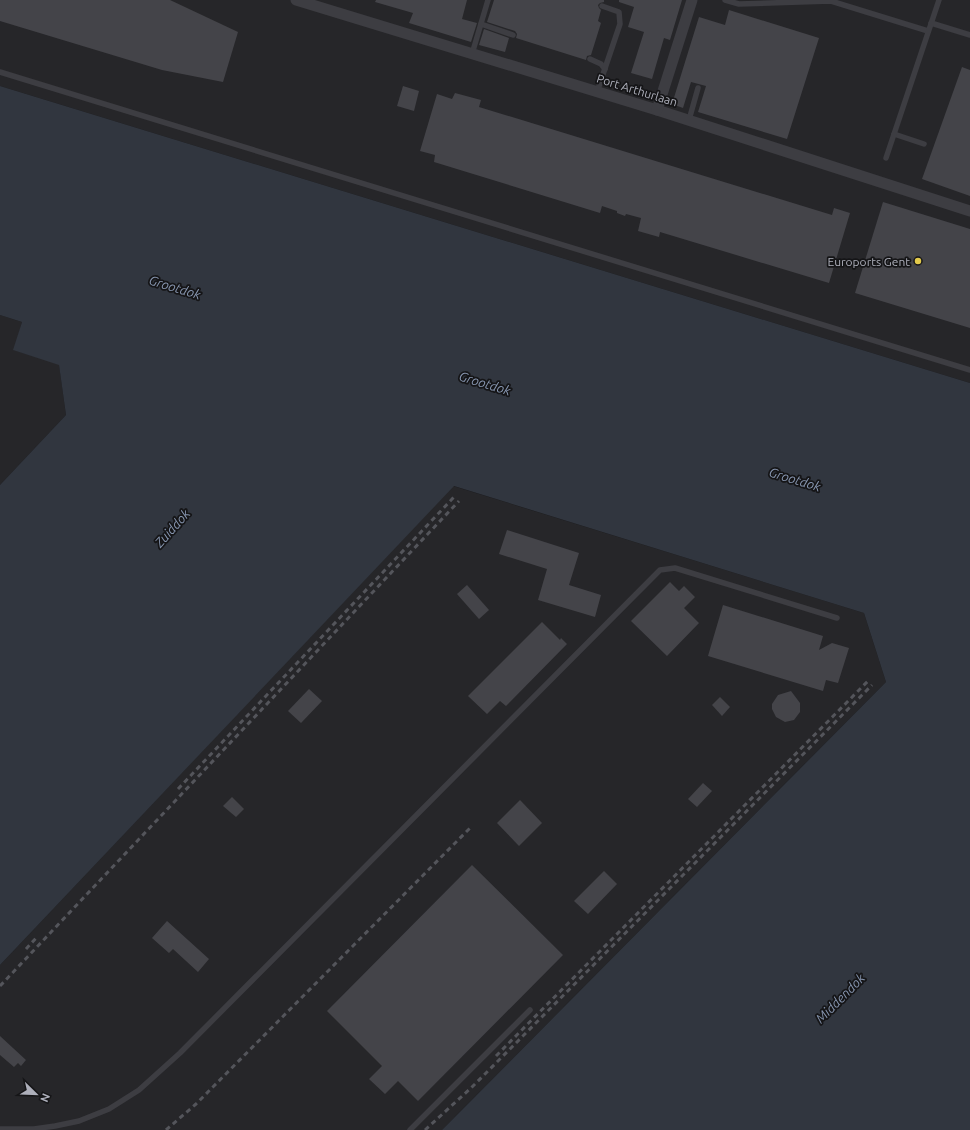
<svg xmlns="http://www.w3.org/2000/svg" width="970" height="1130" viewBox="0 0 970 1130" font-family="Ubuntu,sans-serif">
  <rect width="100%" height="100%" fill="#1a1a1c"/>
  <g fill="#262629">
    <polygon points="0,0 970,0 970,383 0,86"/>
    <polygon points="0,315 22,322 14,350 59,364 66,415 0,485"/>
    <polygon points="453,486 864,613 886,682 442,1130 0,1130 0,965"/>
  </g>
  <polygon fill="#31363f" points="0,86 970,383 970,1130 442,1130 886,682 864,613 454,486 0,965 0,485 66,415 59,365 13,350 22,322 0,315"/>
  <g fill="#444449">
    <polygon points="0,0 170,0 238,32 223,82 162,70 0,21"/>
    <polygon points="376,0 467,0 462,19 477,23 471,42 409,23 413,13 375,2"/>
    <polygon points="494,0 604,0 604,2 600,3 598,5 599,8 601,10 598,21 601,23 591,55 587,56 586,60 516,38 517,34 515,31 487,22"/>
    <polygon points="619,0 682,0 670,40 664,38 652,79 631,73 644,32 628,27 634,7 619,2"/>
    <polygon points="729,10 819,38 787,139 698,112 706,86 691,82 683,108 672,104 699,17 725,25"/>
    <polygon points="484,29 509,38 505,52 479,45"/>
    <polygon points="962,67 970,70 970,196 922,179"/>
    <polygon points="403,86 419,91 414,111 397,106"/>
    <polygon points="455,93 481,100 479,107 832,215 834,208 850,213 829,283 660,232 659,237 638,231 641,218 626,214 625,216 617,213 617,211 602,206 600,213 434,162 435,155 420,151 437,94 452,99"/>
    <polygon points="883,202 970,229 970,328 855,293"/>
    <polygon points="507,530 579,553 569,585 601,595 595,617 538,600 547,569 499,554"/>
    <polygon points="670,582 679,591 684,586 695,597 684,608 699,623 667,656 631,621"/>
    <polygon points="467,585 489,610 479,619 457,594"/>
    <polygon points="723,605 823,636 819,650 832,643 849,648 838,683 826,680 823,691 708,656"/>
    <polygon points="542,622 560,640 561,638 567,644 506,706 500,701 487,714 468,696"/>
    <polygon points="309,689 322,701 301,723 288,711"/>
    <polygon points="791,691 800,703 800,712 794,720 785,722 776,717 772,709 772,704 778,695"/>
    <polygon points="720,697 730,707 722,716 712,705"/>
    <polygon points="703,783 712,791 697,807 688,799"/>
    <polygon points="232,797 244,809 236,817 223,806"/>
    <polygon points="520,800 542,823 519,846 497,823"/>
    <polygon points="472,865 563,955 418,1101 398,1081 385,1094 369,1079 382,1066 327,1011"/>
    <polygon points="604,871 617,884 588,914 574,901"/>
    <polygon points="167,921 209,959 198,972 173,949 169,953 152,938"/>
    <polygon points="0,1036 26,1060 21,1066 18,1063 14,1067 0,1055"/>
  </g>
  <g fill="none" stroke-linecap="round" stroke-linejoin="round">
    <g stroke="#3d3d42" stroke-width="5.5">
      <polyline points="725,0 739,4 831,1 928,31"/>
      <polyline points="931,23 970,35"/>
      <polyline points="481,24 513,35"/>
      <polyline points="472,54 488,0"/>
      <polyline points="590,59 601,64 605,69"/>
      <polyline points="0,72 970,370"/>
      <polyline points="597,92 620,24 619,12 602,6"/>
      <polyline points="689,120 698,88"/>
      <polyline points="894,134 924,144"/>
      <polyline points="886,158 939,0"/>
      <polyline points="0,1129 34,1129 55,1126 79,1121 109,1109 139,1090 180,1053 660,570 675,568 837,618"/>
      <polyline points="410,1130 530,1010"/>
    </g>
    <g stroke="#3d3d42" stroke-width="11">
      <polyline points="296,0 657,110 970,211"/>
      <polyline points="657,110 692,0"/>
    </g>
    <g stroke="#54555b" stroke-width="3" stroke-dasharray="5 4" stroke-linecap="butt">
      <polyline points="178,789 454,497"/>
      <polyline points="26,949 37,937"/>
      <polyline points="0,986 459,501"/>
      <polyline points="496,1056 868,681"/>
      <polyline points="166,1130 196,1104 472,826"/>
      <polyline points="425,1130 471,1088 510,1049 872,685"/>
    </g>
  </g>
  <circle fill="#e3ca4b" stroke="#151517" stroke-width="1.5" cx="918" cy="261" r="4"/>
  <g text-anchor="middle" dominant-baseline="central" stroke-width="3.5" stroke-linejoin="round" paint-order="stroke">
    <g font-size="12" fill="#adafba" stroke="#151517">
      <text transform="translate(637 90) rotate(17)">Port Arthurlaan</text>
    </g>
    <g font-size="12" fill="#adafba" stroke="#151517" text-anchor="end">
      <text x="910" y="261">Euroports Gent</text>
    </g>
    <g font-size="13" font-style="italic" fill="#8897b1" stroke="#151517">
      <text transform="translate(175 287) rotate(17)">Grootdok</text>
      <text transform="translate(485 383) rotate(17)">Grootdok</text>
      <text transform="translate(795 479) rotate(17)">Grootdok</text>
      <text transform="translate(172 528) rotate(-48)">Zuiddok</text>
      <text transform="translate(840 998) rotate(-45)">Middendok</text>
    </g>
  </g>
  <g transform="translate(36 1094) rotate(113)" stroke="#151517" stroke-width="3" paint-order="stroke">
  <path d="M0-3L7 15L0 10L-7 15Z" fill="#adafba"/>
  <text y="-6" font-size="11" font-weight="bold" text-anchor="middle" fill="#adafba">N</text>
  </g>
</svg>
